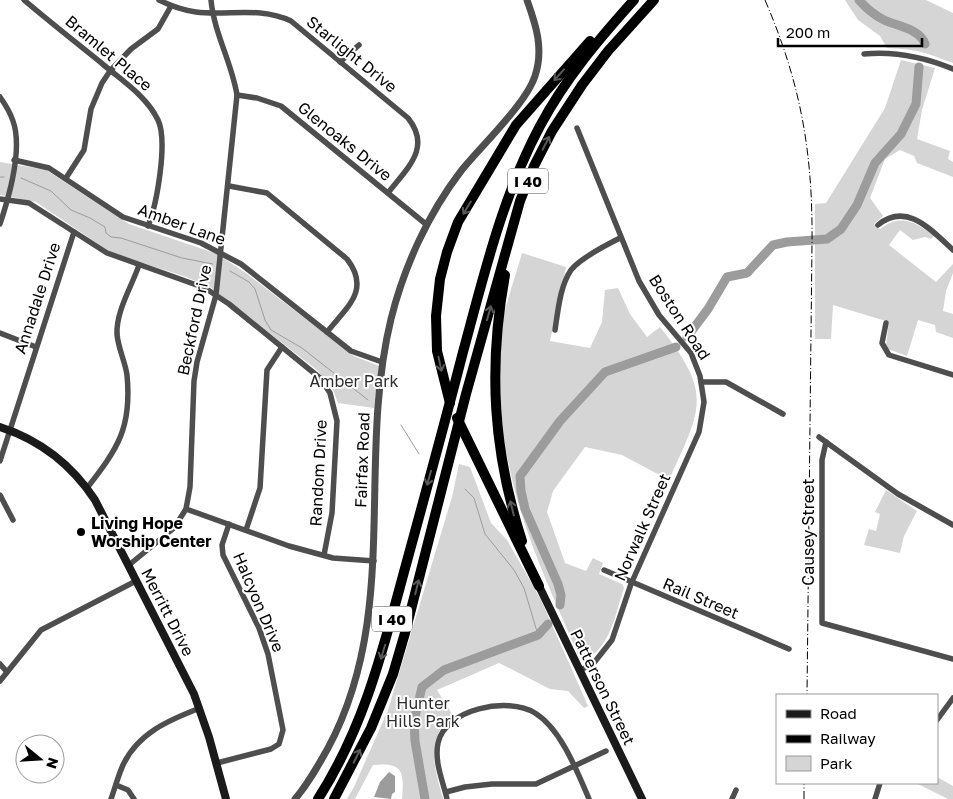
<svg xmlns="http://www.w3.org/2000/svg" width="953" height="799" viewBox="0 0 953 799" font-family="'Golos Text',sans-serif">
  <rect width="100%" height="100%" fill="#fff"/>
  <g fill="#d5d5d5">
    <path d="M845,0H926L953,13V63C926,53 917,49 887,48L880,36L858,20Z"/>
    <path d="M901,60L935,68L922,110L917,139L950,151L948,159L953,162V177L917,163L914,156L900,150L885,159L870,198L883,216L874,224L880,229C900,213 916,222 934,236L931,239L925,237L913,240L900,230L889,245L936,282L953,264V273L946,291L943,311L953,314V338L936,332L935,325L918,320L907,356L888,349L886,345L889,322L833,305L831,339H815V204L826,203L885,108Z"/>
    <polygon points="0,162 46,170 129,224 217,254 246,273 354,356 379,366 374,408 338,403 333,390 317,370 210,287 186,277 110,252 36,202 0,195"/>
    <path d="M522,253L566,267L550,341L590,348L602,322L605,290L618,288L630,314L647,337L660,327C713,394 702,407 669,480L622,455L585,447L553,491L547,512L565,563L586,571L593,558L603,563L599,574L622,584L624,588C616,611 612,642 590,657L578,654C537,561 499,480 500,375C500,357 499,336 503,319C508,296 516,275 522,253Z"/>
    <path d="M459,464L470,467L491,523L507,540L541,600L588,706L584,708L568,691L550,689L499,663L437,690L452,714C425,742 434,765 443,799H402C404,772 404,762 373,765L355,799H347L354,787L388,710L452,497Z"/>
    <polygon points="886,490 917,511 904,536 900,553 864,545 869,529 876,531 880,514 875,512"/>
    <polygon points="937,777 953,786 953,799 948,799 916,783 937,783"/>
  </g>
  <polygon fill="#9c9c9c" points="389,772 395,776 395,792 392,794 391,799 374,797 380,782"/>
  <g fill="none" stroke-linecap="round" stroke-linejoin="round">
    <g stroke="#9c9c9c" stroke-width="1">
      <polyline points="0,177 4,177"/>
      <polyline points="21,178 51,191 71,210 90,218 105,227 106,233 111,237 121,238 182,258 213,264"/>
      <polyline points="230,271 249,282 255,289 265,320 271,330 302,348 368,400"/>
      <polyline points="401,425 419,454"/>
      <polyline points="465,489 474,498 485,534 514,570 524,588 538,635"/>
    </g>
    <g stroke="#9c9c9c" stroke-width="9">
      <path d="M859,0C866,8 874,15 884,20C897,26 920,29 925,44"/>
      <polyline points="687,337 708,309 727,277 747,273 773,245 787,242 827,239 841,229 857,205 875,163 901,134 916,104 919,67"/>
      <polyline points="560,605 561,595 558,584 525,509 521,491 520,476 560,421 605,372 676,347"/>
      <polyline points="425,799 415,741 414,721 422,687 444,670 538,635 548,624"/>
    </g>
    <g stroke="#4e4e4e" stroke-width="5.5">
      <path d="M24,0C51,23 78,44 105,66C124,82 147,97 158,120C168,141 157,204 148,226"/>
      <path d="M159,0C171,6 182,10 196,12C228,16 259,6 291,21L408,118C432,148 407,168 388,193"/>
      <path d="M864,54C895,51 924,57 953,69"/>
      <polyline points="340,62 359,45"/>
      <polyline points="237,95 257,98 281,106 427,225"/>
      <path d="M0,97C5,104 10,112 13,121C23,149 9,197 0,224"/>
      <polyline points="577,128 639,281 659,315 691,353 700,376 704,402 699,432 631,584 612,640 593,664 580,670"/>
      <polyline points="14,160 49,168 123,217 201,243 241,264 351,351 382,362"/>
      <polyline points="66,178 84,150 91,109 102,83 110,71 131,49 158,29 171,6"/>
      <path d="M229,186L267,193L347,259C371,290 347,307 327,332"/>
      <polyline points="0,199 29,203 107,253 205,288 229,304 320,378 330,393 337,421 332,513 324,555"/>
      <path d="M878,225C907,201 932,231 953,250"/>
      <polyline points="886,323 882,343 889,355 953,375"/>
      <path d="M555,330C558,311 560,286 571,270C580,259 608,244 620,238"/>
      <polyline points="0,333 36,347"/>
      <polyline points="702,382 726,382 783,414"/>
      <polyline points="819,437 898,494 953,525"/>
      <polyline points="826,442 822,460 822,623 953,659"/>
      <polyline points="0,461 74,232"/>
      <path d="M87,488C118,448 132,428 127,375C125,361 118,348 117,334C116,311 132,286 139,265"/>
      <polyline points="0,495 13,520"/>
      <polyline points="186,509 289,546 333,558 374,561"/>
      <polyline points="246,530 260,488 267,370 282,347"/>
      <path d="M129,565L174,528L186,509L190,487L194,381L197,362L216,295L237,95C232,63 214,33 211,0"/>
      <polyline points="604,570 789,649"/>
      <polyline points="0,664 7,672"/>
      <polyline points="0,681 41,630 136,581"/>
      <polyline points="937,720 953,698"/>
      <polyline points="217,763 271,749 279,744 283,730 268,654 259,628 223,555 222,545 229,524"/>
      <polyline points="116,785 128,790 134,799"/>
      <polyline points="446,792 465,787 492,784 536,784 606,751"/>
      <path d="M111,799C115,788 118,776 123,765C138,733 169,720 200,708"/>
      <path d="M447,799C443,781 434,762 438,743C445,709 508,696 535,713C561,729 577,771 589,799"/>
      <polyline points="732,799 736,790"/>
      <polyline points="875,799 880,783"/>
    </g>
    <path stroke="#4e4e4e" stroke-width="7" d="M295,799C308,784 318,766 328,748C401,612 356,463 391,319C404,267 428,214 461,171C481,146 526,104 535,76C544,49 536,25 527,0"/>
    <g stroke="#1b1b1b" stroke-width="8">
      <path d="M0,427C40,440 72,465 95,500L194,694L209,737L226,799"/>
      <polyline points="539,586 642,799"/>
    </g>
    <g stroke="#000" stroke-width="10">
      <path d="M505,275C488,368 493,451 522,541"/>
      <polyline points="450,403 437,351 436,316 440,279 447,252 458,222 516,125 590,41"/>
      <polyline points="457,418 539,586"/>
      <path d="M318,799C364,727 382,653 404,572C424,499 444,426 463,352C484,275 502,197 540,126C565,79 599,39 634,0"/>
      <polyline points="334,799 371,728 393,674 405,633 466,394 520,201 534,166 552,131 582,85 608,51 654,0"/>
    </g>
    <g stroke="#000" stroke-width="1" stroke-dasharray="8 2.5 1 2.5" stroke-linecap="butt">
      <path d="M765,0C801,84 813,153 812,244L807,695"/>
      <polyline points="804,799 804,783"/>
    </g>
  </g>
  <defs><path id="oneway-shaft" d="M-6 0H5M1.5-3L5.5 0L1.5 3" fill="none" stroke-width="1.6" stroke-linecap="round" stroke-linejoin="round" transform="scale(1.25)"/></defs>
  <g stroke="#595959">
    <use href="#oneway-shaft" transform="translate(559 75) rotate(132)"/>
    <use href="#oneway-shaft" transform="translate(546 143) rotate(-63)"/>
    <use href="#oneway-shaft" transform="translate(467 208) rotate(121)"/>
    <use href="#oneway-shaft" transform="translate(489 313) rotate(-74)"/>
    <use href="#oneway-shaft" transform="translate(440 364) rotate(78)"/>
    <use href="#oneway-shaft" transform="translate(429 478) rotate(106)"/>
    <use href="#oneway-shaft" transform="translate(512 508) rotate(-104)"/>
    <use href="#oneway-shaft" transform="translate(417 587) rotate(-76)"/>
    <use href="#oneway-shaft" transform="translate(383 652) rotate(107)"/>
    <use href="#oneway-shaft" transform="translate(357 756) rotate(-64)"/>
  </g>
  <circle fill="#000" stroke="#fff" stroke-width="2" cx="81" cy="532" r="5"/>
  <g text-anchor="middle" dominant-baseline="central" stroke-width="4" stroke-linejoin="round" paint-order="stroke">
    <g fill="#fff" stroke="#4c4c4c" stroke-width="1">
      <rect x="508" y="168.5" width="40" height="25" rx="4"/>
      <rect x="372" y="606.5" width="40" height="25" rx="4"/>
    </g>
    <g font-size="15" font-weight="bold" fill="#000">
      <text x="528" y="181">I 40</text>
      <text x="392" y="619">I 40</text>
    </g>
    <g font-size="16" fill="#000" stroke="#fff">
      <text transform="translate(109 53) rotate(40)">Bramlet Place</text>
      <text transform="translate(352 54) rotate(39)">Starlight Drive</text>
      <text transform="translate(345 141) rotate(39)">Glenoaks Drive</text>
      <text transform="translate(182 224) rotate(20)">Amber Lane</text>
      <text transform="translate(37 298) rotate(-72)">Annadale Drive</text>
      <text transform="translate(680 317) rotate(57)">Boston Road</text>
      <text transform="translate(194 320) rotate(-78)">Beckford Drive</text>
      <text transform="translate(362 460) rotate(-88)">Fairfax Road</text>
      <text transform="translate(318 473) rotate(-87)">Random Drive</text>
      <text transform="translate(642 527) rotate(-66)">Norwalk Street</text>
      <text transform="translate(808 532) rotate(-90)">Causey Street</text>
      <text transform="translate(701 598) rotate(23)">Rail Street</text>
      <text transform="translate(259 602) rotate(67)">Halcyon Drive</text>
      <text transform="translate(168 612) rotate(63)">Merritt Drive</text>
      <text transform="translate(603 687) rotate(64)">Patterson Street</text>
    </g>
    <g font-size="16" fill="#2c2c2c" stroke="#fff">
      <text x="354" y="381">Amber Park</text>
      <text x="423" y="703">Hunter<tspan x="423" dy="18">Hills Park</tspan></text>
    </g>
    <g font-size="16" font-weight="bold" fill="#000" stroke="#fff" text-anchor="start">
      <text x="91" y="523">Living Hope<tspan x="91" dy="18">Worship Center</tspan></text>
    </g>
  </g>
  <rect x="776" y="694" width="162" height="90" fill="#ffffff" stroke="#999999"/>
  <rect x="786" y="710" width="25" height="8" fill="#1b1b1b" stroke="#999999"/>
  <text x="820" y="719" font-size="15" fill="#000000">Road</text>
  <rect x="786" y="735" width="25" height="8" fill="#000000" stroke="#999999"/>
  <text x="820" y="744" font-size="15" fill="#000000">Railway</text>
  <rect x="786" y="756" width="25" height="15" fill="#d5d5d5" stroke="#999999"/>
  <text x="820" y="769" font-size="15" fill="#000000">Park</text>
  <g transform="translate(40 759) rotate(108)"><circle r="24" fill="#ffffff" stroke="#999999"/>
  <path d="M0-4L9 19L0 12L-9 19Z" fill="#000000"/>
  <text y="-8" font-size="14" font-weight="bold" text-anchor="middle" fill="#000000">N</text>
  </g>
  <path d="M778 38v8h144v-8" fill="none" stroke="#000000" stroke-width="2.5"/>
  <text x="786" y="38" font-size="15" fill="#000000" stroke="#ffffff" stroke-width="4" paint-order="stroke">200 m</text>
</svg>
